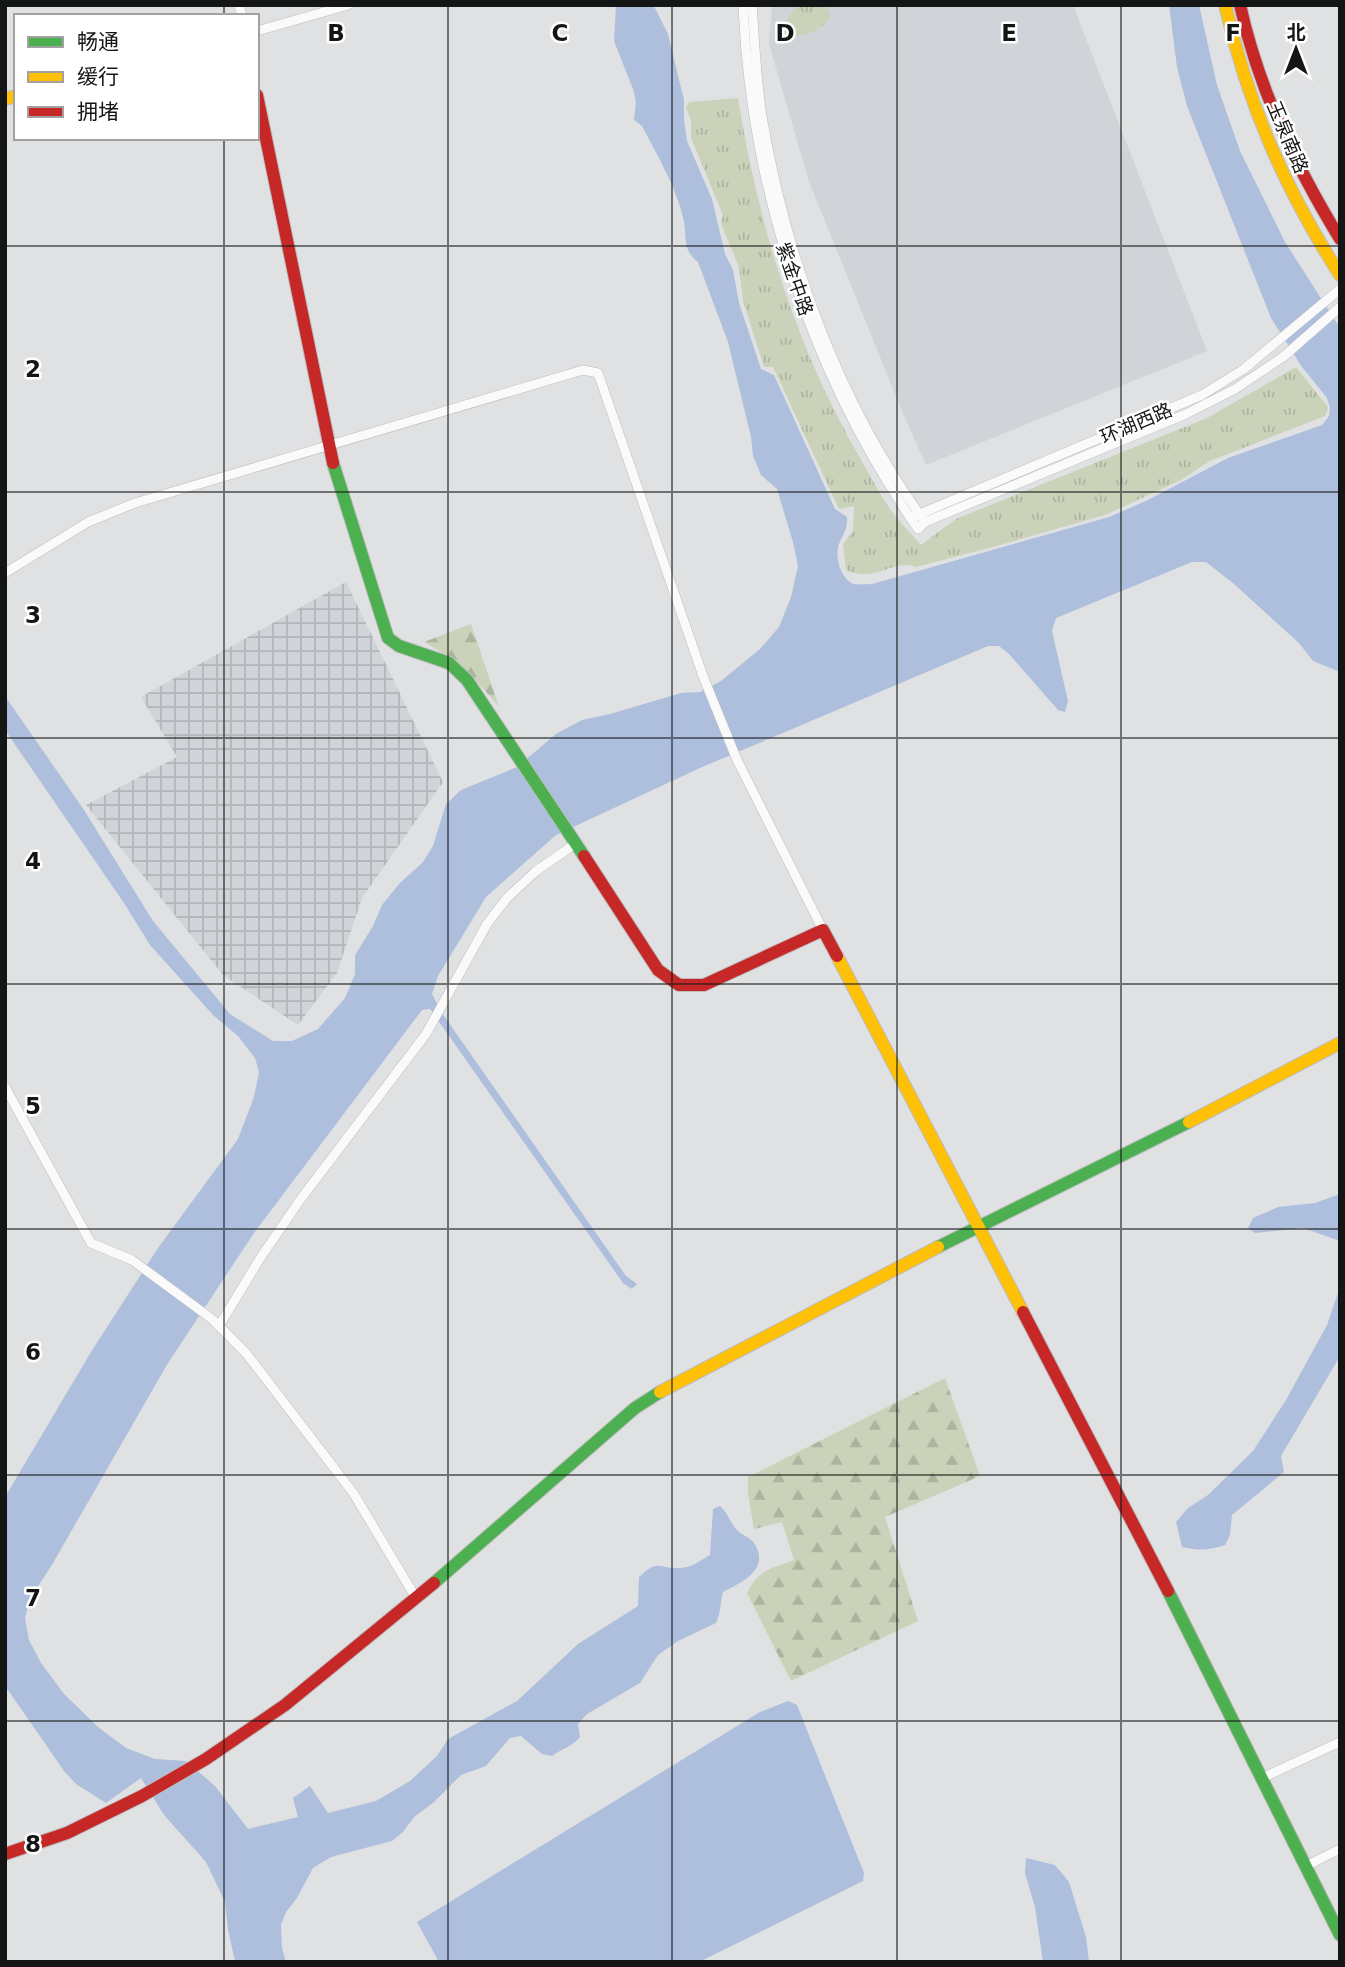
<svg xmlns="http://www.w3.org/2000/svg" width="1345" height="1967" viewBox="0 0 1345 1967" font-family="'DejaVu Sans','Noto Sans SC',sans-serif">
  <defs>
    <pattern id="industrial-grid" width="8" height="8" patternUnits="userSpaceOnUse" patternTransform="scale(1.75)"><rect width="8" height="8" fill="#d0d4d9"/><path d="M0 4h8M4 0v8" fill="none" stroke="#b2b5b9"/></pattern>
    <pattern id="grass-tufts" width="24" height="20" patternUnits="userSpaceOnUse" patternTransform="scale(1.75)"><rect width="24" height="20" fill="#cad3b9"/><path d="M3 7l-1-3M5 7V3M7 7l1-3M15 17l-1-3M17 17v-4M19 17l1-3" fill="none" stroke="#adb49e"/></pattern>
    <pattern id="forest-firs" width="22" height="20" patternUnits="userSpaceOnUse" patternTransform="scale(1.75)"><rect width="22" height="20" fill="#cad3b9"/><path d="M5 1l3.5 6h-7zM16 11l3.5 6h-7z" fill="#adb49e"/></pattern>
  </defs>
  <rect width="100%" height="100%" fill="#e0e1e2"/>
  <polygon fill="#d0d4d9" points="772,5 1073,5 1207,351 926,465 902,411 809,182 769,44"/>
  <polygon fill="url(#industrial-grid)" points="346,582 443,782 362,898 337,973 298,1025 223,975 86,805 177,757 141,697"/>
  <g fill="url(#grass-tufts)">
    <path d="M797,5H826L831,16C824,30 797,41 782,34L783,25Z"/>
    <path d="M738,98C758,224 796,348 860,458C870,475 879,493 890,509C899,522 911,533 921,545L956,519L1207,418L1296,367L1328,407L1325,416L1210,461L1181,480L1105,515L997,546L916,567C892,558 877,584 846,570L843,544L853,531L854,506L839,509L773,367H764L743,301L739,267L721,224L723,215L691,138V120L686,108L689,102Z"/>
  </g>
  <g fill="url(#forest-firs)">
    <path d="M471,624L499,707C475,678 457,660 424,642Z"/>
    <path d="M945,1378L980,1476L885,1517L918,1621L791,1681L747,1593C759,1569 771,1569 794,1560L782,1522L754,1529L748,1494V1477Z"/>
  </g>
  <g fill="#adbfdc">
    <path d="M616,5H650L655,8L668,34L684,100V120L687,141L712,199L725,254L733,270L739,303L761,369L774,375L835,509L847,517C848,529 843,534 839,544C834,556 841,580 854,584C859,585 866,584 872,584L1109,517L1146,501L1228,458L1322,425L1329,416L1330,408L1327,398L1302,367L1271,318L1187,106L1177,67L1169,5H1199L1217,85L1240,151L1285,242L1340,328V672L1313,661L1299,643L1234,584L1206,562H1192L1056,618L1052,631L1068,701L1065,712L1058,710L1009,654L999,646H988L700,768L556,835L486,897L438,976L432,994L442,1013L626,1276L637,1284L632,1289L623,1283L430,1009L422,1010L254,1233L168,1363L53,1563L30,1599L25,1618L29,1640L41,1663L64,1694L98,1727L126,1748L155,1759L186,1761L215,1786L248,1829L298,1817L293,1798L310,1786L328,1813L376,1801L410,1781L437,1756L448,1739L517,1701L578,1644L638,1606L639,1577C659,1558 658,1569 679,1568C691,1568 701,1560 710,1555L713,1509L720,1506C728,1513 730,1522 736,1529C741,1535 750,1537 754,1543C771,1569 742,1582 723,1592C720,1603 721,1613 716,1623L678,1641L658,1655L640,1683L587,1714L578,1724L580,1737C575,1745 561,1749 552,1756L542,1754L521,1736L510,1738L486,1766L461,1775L433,1803L414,1817L403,1832L392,1841L331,1857L313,1868L297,1898L286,1912L281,1925L282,1948L286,1962H235L228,1929L225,1902L206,1862L164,1815L141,1778L106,1803L76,1784L64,1771L8,1690L5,1689V1497L91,1352L158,1248L238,1139L254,1097L259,1072L255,1058L238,1036L213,1015L150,945L124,903L5,730V696L84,810L153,921L230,1014L273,1041H292L318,1029L345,998L355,974V955L373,926L382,905L399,884L423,862L433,846L446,804L461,790L517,767L556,734L582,720L610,714L681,693L700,692L721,681L760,649L779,627L791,597L798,566L793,542L777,489L761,475L753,456L751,437L728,342L698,262C681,249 688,236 683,217C675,185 657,155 642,126L634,120L636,102L633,89L614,41Z"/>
    <polygon points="1340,1194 1340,1241 1303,1228 1255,1233 1248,1228 1253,1218 1278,1207 1315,1203"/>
    <path d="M1340,1287V1356L1281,1456L1284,1472L1232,1515L1230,1535L1225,1545C1211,1550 1197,1551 1182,1547L1176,1522L1188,1508L1208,1495L1253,1451L1286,1400L1327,1325Z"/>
    <polygon points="788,1701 797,1705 864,1873 863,1881 699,1962 439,1962 417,1922 760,1712"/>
    <polygon points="1026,1858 1055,1865 1069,1882 1086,1937 1089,1962 1043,1962 1035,1907 1025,1873"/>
  </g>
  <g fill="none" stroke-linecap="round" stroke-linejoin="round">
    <g stroke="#bcbdbe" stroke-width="10">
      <g id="street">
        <polyline points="239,5 242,16"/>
        <path d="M743,5C751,191 812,376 918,529L925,522L1186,414L1235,389L1283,357L1340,307"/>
        <path d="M752,5C755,44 756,83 763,122C788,264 840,405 925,522"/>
        <polyline points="257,31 348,5"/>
        <polyline points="915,516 1202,395 1244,369 1340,289"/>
        <polyline points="5,573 88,522 135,503 583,370 598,373 703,676 737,760 823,930"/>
        <polyline points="5,1087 91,1243 132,1260 212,1319 246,1353 354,1494 416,1598"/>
        <polyline points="219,1326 259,1260 300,1200 426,1034 487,924 507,898 536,871 575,844"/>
        <polyline points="1262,1778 1340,1742"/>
        <polyline points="1306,1866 1340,1849"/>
      </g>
    </g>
    <g stroke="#bcbdbe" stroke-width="14">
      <g id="fast">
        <polyline points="333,463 388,638 399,646 449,663 467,680 584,856"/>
        <polyline points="938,1247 1189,1122"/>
        <polyline points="434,1583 635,1408 660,1392"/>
        <polyline points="1168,1591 1340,1935"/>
      </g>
    </g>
    <g stroke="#bcbdbe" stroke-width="14">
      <g id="slow">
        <path d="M1225,5C1248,105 1285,189 1340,275"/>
        <polyline points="5,99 16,96"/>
        <polyline points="837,956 1023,1312"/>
        <polyline points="1189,1122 1340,1043"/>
        <polyline points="660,1392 938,1247"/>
      </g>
    </g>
    <g stroke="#bcbdbe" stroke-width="14">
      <g id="jam">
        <path d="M1240,5C1259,90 1295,165 1340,239"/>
        <polyline points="257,95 333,463"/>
        <polyline points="584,856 658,970 679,985 704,985 823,930 837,956"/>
        <polyline points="1023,1312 1168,1591"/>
        <polyline points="5,1854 67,1833 142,1796 206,1759 285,1705 434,1583"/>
      </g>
    </g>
    <use href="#street" stroke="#fafafb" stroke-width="9"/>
    <use href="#fast" stroke="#4caf50" stroke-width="12"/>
    <use href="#slow" stroke="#ffc107" stroke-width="12"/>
    <use href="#jam" stroke="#c62828" stroke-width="12"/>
  </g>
  <path fill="none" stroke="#141515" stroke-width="2" stroke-opacity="0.55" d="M224,5V16M448,5V1962M672,5V1962M897,5V1962M1121,5V1962M224,138V1962M5,246H1340M5,492H1340M5,738H1340M5,984H1340M5,1229H1340M5,1475H1340M5,1721H1340"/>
  <g text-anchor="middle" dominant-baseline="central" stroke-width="5" stroke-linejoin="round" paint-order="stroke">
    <g font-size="19" fill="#141515" stroke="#fff">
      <text transform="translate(1288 137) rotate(67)">玉泉南路</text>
      <text transform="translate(795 279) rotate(71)">紫金中路</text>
      <text transform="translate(1136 423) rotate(-23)">环湖西路</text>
    </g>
  </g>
  <g font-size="23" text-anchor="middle" font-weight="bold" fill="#141515" stroke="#fff" stroke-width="5" stroke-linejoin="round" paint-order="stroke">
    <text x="336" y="41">B</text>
    <text x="560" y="41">C</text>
    <text x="785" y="41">D</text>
    <text x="1009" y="41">E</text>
    <text x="1233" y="41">F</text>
    <text x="33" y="377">2</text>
    <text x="33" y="623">3</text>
    <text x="33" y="869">4</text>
    <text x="33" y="1114">5</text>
    <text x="33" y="1360">6</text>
    <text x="33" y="1606">7</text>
    <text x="33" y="1852">8</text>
  </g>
  <rect width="1345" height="1967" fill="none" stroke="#141515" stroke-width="14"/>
  <rect x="14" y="14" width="245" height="126" fill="#ffffff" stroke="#a1a1a1" stroke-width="2"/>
  <rect x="28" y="37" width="35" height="10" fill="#4caf50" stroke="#a1a1a1" stroke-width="2"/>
  <text x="77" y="49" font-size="21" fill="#141515">畅通</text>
  <rect x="28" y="72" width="35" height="10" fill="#ffc107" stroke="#a1a1a1" stroke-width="2"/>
  <text x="77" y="84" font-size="21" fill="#141515">缓行</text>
  <rect x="28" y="107" width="35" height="10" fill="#c62828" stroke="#a1a1a1" stroke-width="2"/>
  <text x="77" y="119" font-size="21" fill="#141515">拥堵</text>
  <g transform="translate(1296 49)" stroke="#ffffff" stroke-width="5" paint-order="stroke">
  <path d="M0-5L12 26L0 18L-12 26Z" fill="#141515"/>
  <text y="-10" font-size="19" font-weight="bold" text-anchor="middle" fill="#141515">北</text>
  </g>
</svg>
